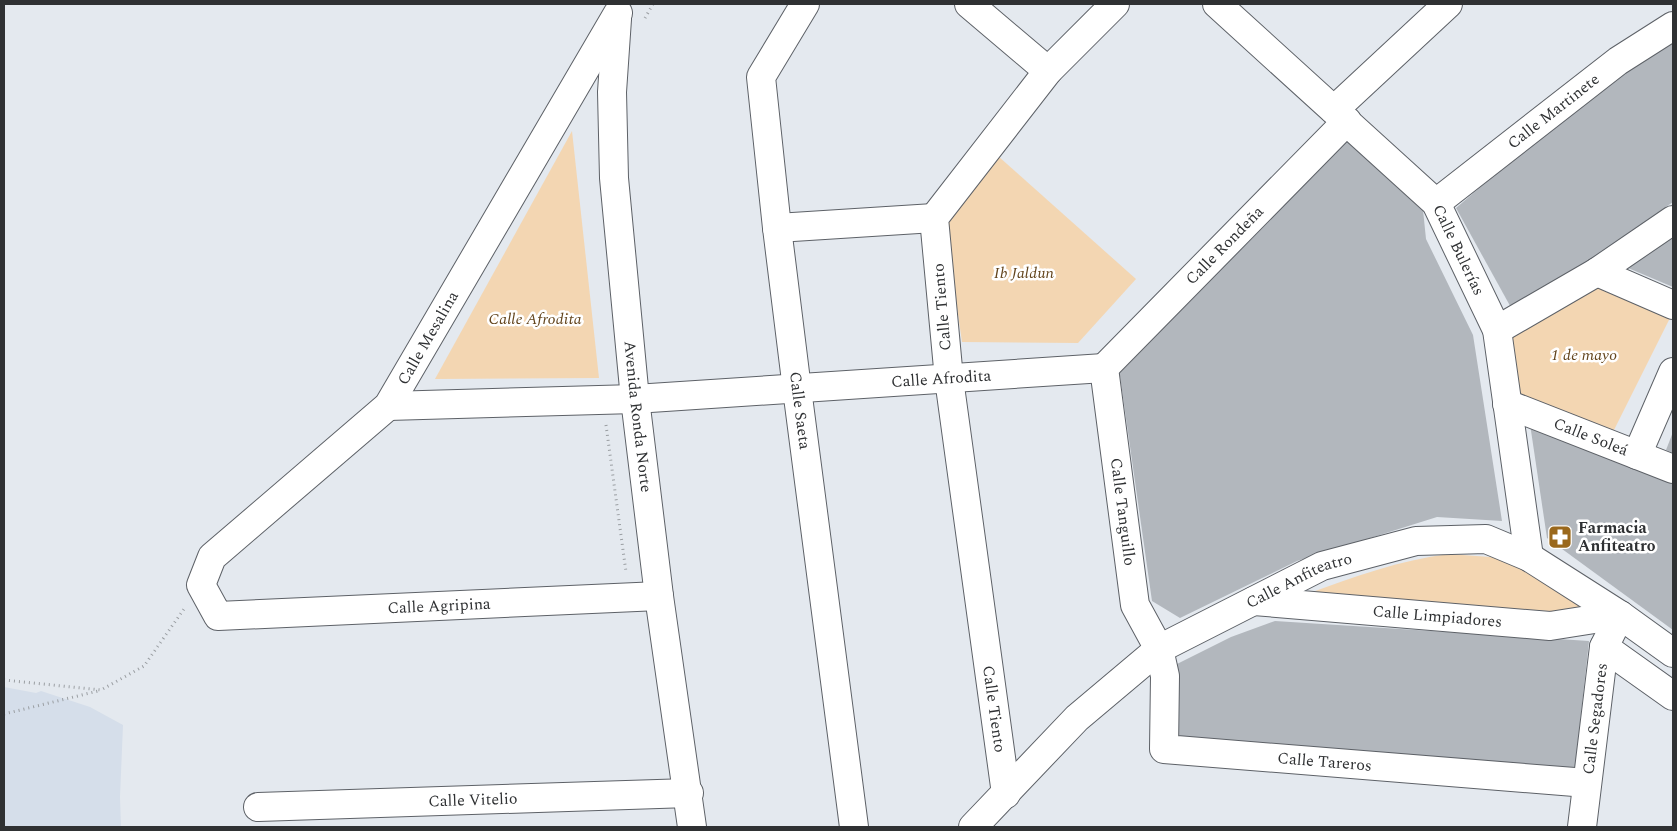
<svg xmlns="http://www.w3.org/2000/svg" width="1677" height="831" viewBox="0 0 1677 831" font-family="Spectral,serif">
  <rect width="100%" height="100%" fill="#e4e9ef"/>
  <polygon fill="#d5deea" points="4,687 36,693 41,691 90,707 123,725 120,797 121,827 4,827"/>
  <g fill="#f3d6b2">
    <polygon points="572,131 599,378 435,379"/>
    <polygon points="998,156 1136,279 1078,343 962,342 945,223"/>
    <polygon points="1596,279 1670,318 1614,430 1510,393 1498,337"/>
    <path d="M1449,554L1490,557L1509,561L1545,576L1590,614L1307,594C1353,577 1400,560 1449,554Z"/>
  </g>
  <g fill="#b2b7bd">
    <polygon points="1673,35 1673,202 1514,313 1456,208 1608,77"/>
    <polygon points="1349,139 1422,200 1426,239 1473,335 1502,521 1437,517 1297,561 1180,618 1152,601 1119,369"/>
    <polygon points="1673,237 1673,287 1628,268"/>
    <polygon points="1530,424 1673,483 1673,630 1547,538"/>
    <polygon points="1673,432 1673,453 1666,450"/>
    <polygon points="1275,621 1589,641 1575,769 1177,738 1177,664 1231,637"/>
  </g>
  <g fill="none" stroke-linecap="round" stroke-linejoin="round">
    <g stroke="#5d6167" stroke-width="30">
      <g id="minor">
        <path id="s1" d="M805,4L761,77L777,228L797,389L854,827"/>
        <polyline points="969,4 1048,71"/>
        <path id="s2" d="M1217,4L1436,203L1497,330L1529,557"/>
        <path id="s3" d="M618,13L388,406L212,557L201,585L218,616L659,596"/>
        <path id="s4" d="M617,19L612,92L614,178L635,399L659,596L692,827"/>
        <polyline points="1334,110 1448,4"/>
        <path id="s5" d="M1436,203L1618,61L1673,26"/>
        <polyline points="777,228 934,218"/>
        <polyline points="1597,272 1673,305"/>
        <polyline points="1497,330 1597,272 1673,220"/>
        <path id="s6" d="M1104,368L1135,605L1159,649L1165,676L1164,749L1587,783"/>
        <path id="s7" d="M1104,368L1347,121"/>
        <path id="s8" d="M1507,404L1673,469"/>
        <path id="s9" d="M388,406L635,399L1104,368"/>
        <polyline points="1637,455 1673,372"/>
        <path id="s10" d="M1254,601L1550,626L1620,615"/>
        <polyline points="1604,647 1673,696"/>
        <polyline points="1006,794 949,379 934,218 1048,71 1115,4"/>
        <path id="s11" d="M258,807L689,793"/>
        <path id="s12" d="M973,827L1077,718L1159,649L1322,566L1416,541L1486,539L1529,557L1620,615L1673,653"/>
        <path id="s13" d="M1582,827L1604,647L1620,615"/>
      </g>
    </g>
    <g stroke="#9a9ea2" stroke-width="3" stroke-dasharray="1 4" stroke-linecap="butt">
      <polyline points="645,18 653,4"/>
      <polyline points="606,425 626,572"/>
      <polyline points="4,680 101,690 144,666 184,609"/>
      <polyline points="4,714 98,691"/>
    </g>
    <use href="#minor" stroke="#fff" stroke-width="28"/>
  </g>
  <defs>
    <g id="pharmacy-square" transform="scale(1.25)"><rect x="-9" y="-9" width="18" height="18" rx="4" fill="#9a681c" stroke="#fff"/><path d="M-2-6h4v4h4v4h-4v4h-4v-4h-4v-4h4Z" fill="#fff"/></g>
  </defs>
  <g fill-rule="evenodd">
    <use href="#pharmacy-square" x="1560" y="537"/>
  </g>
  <g text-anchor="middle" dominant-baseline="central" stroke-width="5" stroke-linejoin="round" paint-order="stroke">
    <g font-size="16" fill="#2f3133" stroke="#fff">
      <text stroke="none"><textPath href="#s5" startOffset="149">Calle Martinete</textPath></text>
      <text stroke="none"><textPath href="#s7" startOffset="172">Calle Rondeña</textPath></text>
      <text stroke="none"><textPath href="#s2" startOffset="348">Calle Bulerías</textPath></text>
      <text transform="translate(942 307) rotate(-95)">Calle Tiento</text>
      <text transform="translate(428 338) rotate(-60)">Calle Mesalina</text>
      <text stroke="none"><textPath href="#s9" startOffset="554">Calle Afrodita</textPath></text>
      <text stroke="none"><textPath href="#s1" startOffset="421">Calle Saeta</textPath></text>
      <text stroke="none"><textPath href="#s4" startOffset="399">Avenida Ronda Norte</textPath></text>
      <text stroke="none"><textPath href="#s8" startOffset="90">Calle Soleá</textPath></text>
      <text stroke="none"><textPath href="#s6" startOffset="145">Calle Tanguillo</textPath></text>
      <text stroke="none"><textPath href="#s12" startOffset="414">Calle Anfiteatro</textPath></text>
      <text stroke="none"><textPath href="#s3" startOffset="974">Calle Agripina</textPath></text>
      <text stroke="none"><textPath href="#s10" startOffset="184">Calle Limpiadores</textPath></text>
      <text transform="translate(994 709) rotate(82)">Calle Tiento</text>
      <text stroke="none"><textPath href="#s13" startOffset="109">Calle Segadores</textPath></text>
      <text stroke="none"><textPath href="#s6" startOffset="551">Calle Tareros</textPath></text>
      <text stroke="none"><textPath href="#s11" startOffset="215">Calle Vitelio</textPath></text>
    </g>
    <g font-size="16" font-style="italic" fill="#63451d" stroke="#fff">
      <text x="1024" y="273">Ib Jaldun</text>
      <text x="535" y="319">Calle Afrodita</text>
      <text x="1584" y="355">1 de mayo</text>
    </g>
    <g font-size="16" font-weight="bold" fill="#2f3133" stroke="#fff" text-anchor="start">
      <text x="1578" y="528">Farmacia<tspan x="1578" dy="18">Anfiteatro</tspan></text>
    </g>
  </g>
  <rect width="1677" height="831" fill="none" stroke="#2f3133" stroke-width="10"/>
</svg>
